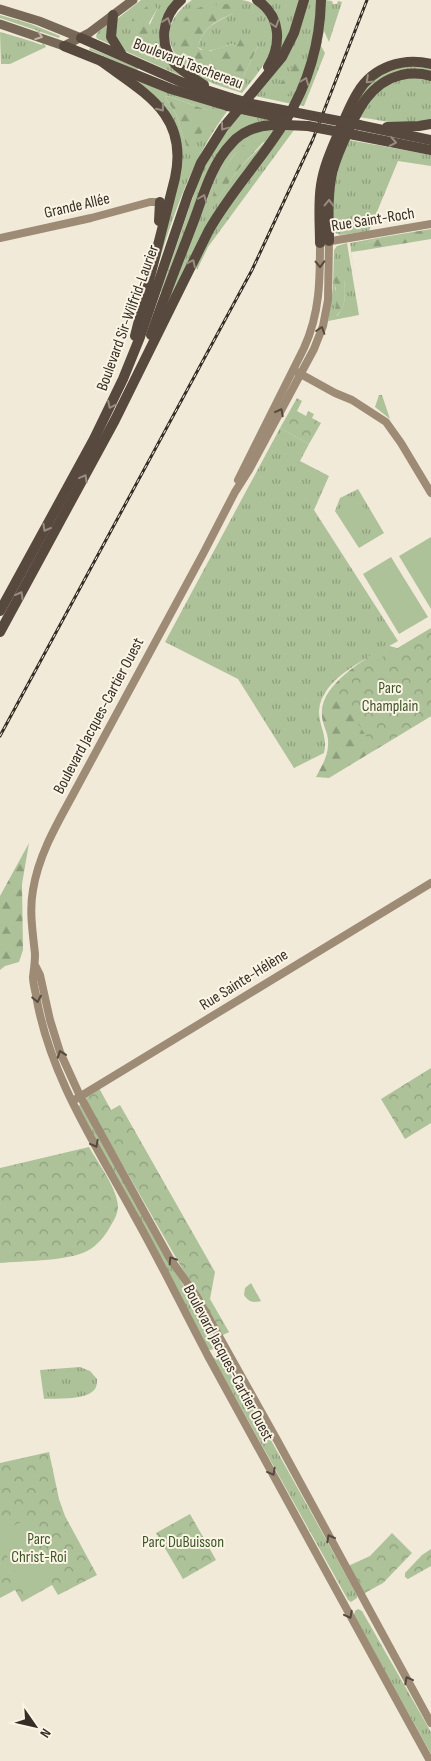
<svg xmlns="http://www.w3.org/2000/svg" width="431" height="1761" viewBox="0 0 431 1761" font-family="'Sofia Sans Condensed',sans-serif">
  <defs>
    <pattern id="grass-tufts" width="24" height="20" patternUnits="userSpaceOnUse" patternTransform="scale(1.25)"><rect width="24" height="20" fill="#adc299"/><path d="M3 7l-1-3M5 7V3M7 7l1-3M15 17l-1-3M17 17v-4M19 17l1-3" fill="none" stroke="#8e9e7d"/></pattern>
    <pattern id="forest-firs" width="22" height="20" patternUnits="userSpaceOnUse" patternTransform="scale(1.25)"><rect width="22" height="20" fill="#adc299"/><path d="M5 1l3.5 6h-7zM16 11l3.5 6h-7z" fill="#8e9e7d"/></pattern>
    <pattern id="park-crowns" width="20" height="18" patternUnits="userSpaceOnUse" patternTransform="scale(1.25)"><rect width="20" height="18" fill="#adc299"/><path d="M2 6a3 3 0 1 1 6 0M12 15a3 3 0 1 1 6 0" fill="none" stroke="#8e9e7d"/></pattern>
  </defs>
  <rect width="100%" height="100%" fill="#f2ead9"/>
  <g fill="url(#grass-tufts)" fill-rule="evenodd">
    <path d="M141,0H177L161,33L183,77L125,51L114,39L117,19ZM147,8L157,9L145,35L138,31L136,17Z"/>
    <path d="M192,0C208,0 226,0 242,0C251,1 260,7 265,14C285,43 261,70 242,93C227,88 203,82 189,70C163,47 162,21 192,0ZM228,4L233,13C215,23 203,27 198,47C207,55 221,47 232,44L237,46H258L238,88L229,86L191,66L183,53Z"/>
    <polygon points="263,0 301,0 296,18 280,53"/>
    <polygon points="306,0 318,0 310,56 292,104 255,96 279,65"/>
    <polygon points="325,0 332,1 333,4 337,4 338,1 342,2 329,42 324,31 321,46 325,53 304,106 299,105"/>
    <polygon points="0,15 31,24 60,36 59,38 0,18"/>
    <polygon points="108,24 112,45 98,39 96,37 97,33"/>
    <path d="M0,32C14,36 29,40 42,45V43L45,45L46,47L10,64H1Z"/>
    <polygon points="90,48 138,68 137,70 89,50"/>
    <polygon points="431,66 431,74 409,71 359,102 357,100 373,79 395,67"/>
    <path d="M126,74L187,99L228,110C182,172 166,243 142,315L179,173L174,127ZM168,96L207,110L187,148L176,114L165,97Z"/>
    <polygon points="406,77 431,79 431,121 395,123 359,117 375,92"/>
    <polygon points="240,113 273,119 229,141 163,292 161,291 199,179 207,161 222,137"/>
    <path d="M277,128L173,296L168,300L216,176C224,160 234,143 250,134C258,130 269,130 277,128ZM265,142L237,171L209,212C211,197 228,155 241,149C248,145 257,144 265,142Z"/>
    <polygon points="285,129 294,130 208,247 197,270 196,266 219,221"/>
    <polygon points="349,140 431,155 431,166 398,161 369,231 340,235 334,232 333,228 334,189 339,165"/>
    <polygon points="383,237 365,244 365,250 351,252 355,281 350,243"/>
    <path d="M347,243L359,315L328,321L333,288L334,250L337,246ZM344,279C345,293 347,305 337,316L334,309L337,306L338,296L335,290L336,285Z"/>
    <polygon points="379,395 382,395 390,419 375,407"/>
    <path d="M280,428L309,444L300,461L329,476L314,510L398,641C372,656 321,677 319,711C319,726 328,737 324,753L294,768L238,679L165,642Z"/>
    <polygon points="358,489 384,533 359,548 335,511 340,498"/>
    <polygon points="79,1105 81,1105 166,1256 218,1344 218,1347 211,1350 208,1349 79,1108"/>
    <path d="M251,1283L261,1301C252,1303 249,1302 244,1295L245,1288Z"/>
    <polygon points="219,1353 223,1354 357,1595 357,1598 351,1602 348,1600 214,1359 214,1355"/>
    <path d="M80,1367L90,1371L97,1379C97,1381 97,1384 96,1387C90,1401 57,1398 44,1399L40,1370Z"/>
    <polygon points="358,1609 362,1611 431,1732 431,1754 354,1615 355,1611"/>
  </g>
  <g fill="url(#forest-firs)">
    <path d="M150,3L155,6L157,9L149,23L151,28L149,33L145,35V39L139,43L131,39L134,33L138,29L131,24L133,17H136C139,10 146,9 150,3Z"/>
    <path d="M228,4L235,6L233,13C215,22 203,27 198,47L201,50L206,48L210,51L232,44L237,46L241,38L255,44L258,46L238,88C223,85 205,77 193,67C190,65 188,61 186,58C173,36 179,13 204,6C212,4 220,5 228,4Z"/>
    <polygon points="154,39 158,44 152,54 149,55 146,53 147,50 145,46 146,40"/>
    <path d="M299,57L302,62C299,74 295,91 284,97L275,91Z"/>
    <polygon points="168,96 207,110 210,116 198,140 189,150 187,148 176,114 165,97"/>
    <path d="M260,134L268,137L237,171L208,214C214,184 231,147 260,134Z"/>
    <polygon points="431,229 431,239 365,250 365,244 383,237"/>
    <path d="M337,275H340L344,278C345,293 348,311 332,318L331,314L337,305L335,300L338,296L335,292L336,287L334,280Z"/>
    <path d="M386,645L397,648L431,716L329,778L316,777C324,762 331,751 327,734C325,728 322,721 322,715C319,685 365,660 386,645Z"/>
    <polygon points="29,843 22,884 23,950 19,962 5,966 0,970 0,896"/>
  </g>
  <g fill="url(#park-crowns)">
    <polygon points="297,398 302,401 297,411 306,416 308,411 314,414 312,418 321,423 309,444 280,428"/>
    <polygon points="431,628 431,716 375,750 334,686"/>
    <polygon points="431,1068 431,1123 405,1139 381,1099"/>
    <polygon points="99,1088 111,1110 120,1105 215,1272 210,1299 229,1332 221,1336 86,1101 87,1095"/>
    <path d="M89,1147C98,1163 117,1188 118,1206C118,1214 114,1220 110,1227C105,1236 97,1246 87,1251C69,1261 22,1261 0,1263V1168Z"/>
    <polygon points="49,1452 59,1499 65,1516 97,1575 58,1595 52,1585 22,1602 15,1590 0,1598 0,1463"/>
    <polygon points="190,1514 216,1560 183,1579 156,1533"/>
    <polygon points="392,1533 412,1553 383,1583 363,1594 348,1566 370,1556"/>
    <polygon points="431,1549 431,1566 408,1579 405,1577 405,1573 422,1555"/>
  </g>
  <g fill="#adc299">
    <polygon points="358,503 361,503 372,522 372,524 356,534 354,534 342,516 342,513"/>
    <polygon points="431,537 431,609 399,556"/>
    <polygon points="391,557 428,617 399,634 363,574"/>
    <polygon points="24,1520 54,1576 26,1592 0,1543 0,1533"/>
  </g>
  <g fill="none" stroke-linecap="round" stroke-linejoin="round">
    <g stroke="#9e8b76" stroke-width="8">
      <polyline points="0,238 91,218 150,202 160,202"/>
      <path d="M329,241L328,300L323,326L314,349L249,470L235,492L204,552L70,800C54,829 38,858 33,890C29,911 33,934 35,954C35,963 34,969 33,977C33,983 35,990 36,995C49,1075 96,1145 134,1215C160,1261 183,1309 208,1356L430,1761"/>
      <polyline points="297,372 335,393 352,400 386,422 401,443 431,493"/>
      <path d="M238,480L304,348C320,313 320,280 320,243L431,224"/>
      <polyline points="36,967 40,975 50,1020 60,1052 80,1096 169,1257 197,1297 277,1440 431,1723"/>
      <polyline points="76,1099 431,883"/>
    </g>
    <g stroke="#786857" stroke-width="9">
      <polyline points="0,9 39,21 81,38"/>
      <polyline points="0,24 64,46 89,33 133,0"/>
    </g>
    <g stroke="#57493d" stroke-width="10">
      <path d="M181,0C162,16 158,45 175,64C183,72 195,79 204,85"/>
      <path d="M257,0C281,16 282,44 268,67"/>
      <polyline points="113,15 111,37 122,55"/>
      <polyline points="81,38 181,82 231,98"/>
      <polyline points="64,46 171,89 228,106"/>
      <path d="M101,61C144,93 189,114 175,178L135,336"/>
      <polyline points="286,125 308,126"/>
      <polyline points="359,125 431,140"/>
      <polyline points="387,127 419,126 431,124"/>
      <polyline points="355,135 431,150"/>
      <polyline points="159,221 160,202"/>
      <path d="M329,241C329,221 327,200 331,179C333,164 340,150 346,136C358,109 370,83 401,75C411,73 421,73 431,76"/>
      <path d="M320,243C320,224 318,204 321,185C324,165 333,146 341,127C346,116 351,103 358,92C373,67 403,57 431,64"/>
      <path d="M151,335C164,297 179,260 193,223C203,197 211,165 231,144C241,132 256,126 272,125"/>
      <polyline points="0,611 94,439 123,379 140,337 188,195 201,163 223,128 282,57 294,33 304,0"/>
      <path d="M0,632L115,420L209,230C231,191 263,158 286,120C308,84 320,42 321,0"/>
    </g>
    <g stroke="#362e26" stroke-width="3">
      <polyline id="rail" points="0,736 252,270 313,139 367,0"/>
    </g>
    <use href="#rail" stroke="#faf4e5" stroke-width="1" stroke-dasharray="4" stroke-linecap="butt"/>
    <g stroke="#57493d" stroke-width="10">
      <polyline points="231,98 252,104 359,125"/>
      <polyline points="228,106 287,119"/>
      <polyline points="272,125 286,125"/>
      <polyline points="308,126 355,135"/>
    </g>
  </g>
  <defs><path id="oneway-chevron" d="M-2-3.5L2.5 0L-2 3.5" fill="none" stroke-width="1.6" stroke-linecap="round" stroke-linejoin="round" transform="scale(1.25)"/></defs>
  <g stroke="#988d80">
    <use href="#oneway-chevron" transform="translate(167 21) rotate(-71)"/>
    <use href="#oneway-chevron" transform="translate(275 24) rotate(72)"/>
    <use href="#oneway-chevron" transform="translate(369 80) rotate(137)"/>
    <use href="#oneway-chevron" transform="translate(305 81) rotate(-69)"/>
    <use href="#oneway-chevron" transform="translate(161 108) rotate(52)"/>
    <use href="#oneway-chevron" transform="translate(224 127) rotate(127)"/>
    <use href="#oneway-chevron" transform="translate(393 142) rotate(11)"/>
    <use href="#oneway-chevron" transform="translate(203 198) rotate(-69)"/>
    <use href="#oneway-chevron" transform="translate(329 203) rotate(-89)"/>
    <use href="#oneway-chevron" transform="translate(192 263) rotate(-64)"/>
    <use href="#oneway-chevron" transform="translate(111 405) rotate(116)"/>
    <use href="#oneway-chevron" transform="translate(84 478) rotate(-61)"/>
    <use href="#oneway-chevron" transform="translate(46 528) rotate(119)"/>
    <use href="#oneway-chevron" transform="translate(20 595) rotate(-61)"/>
  </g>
  <use stroke="#c0b5a5" href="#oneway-chevron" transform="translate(39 36) rotate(20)"/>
  <g stroke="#554a3e">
    <use href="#oneway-chevron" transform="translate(320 264) rotate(89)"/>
    <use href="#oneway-chevron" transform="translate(321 330) rotate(-72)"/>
    <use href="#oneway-chevron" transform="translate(280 412) rotate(-62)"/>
    <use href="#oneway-chevron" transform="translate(37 999) rotate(79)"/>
    <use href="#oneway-chevron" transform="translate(61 1054) rotate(-110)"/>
    <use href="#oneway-chevron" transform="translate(95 1144) rotate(61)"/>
    <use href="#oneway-chevron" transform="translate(172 1260) rotate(-123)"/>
    <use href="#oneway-chevron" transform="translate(272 1472) rotate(61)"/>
    <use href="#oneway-chevron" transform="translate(330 1538) rotate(-118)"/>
    <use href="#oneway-chevron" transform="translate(349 1615) rotate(62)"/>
    <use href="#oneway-chevron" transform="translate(408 1680) rotate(-118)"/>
  </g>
  <g text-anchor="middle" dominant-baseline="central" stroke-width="4" stroke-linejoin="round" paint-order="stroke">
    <g font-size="16" fill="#362e26" stroke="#faf4e5">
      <text transform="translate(188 64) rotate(21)">Boulevard Taschereau</text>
      <text transform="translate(77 206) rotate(-13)">Grande Allée</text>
      <text transform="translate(373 220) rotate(-9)">Rue Saint-Roch</text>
      <text transform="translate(128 318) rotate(-70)">Boulevard Sir-Wilfrid-Laurier</text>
      <text transform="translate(99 716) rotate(-62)">Boulevard Jacques-Cartier Ouest</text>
      <text transform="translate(244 980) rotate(-32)">Rue Sainte-Hélène</text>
      <text transform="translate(228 1363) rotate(62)">Boulevard Jacques-Cartier Ouest</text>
    </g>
    <g font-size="16" fill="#3e5529" stroke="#faf4e5">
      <text x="390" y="688">Parc<tspan x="390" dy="18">Champlain</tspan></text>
      <text x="39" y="1539">Parc<tspan x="39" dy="18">Christ-Roi</tspan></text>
      <text x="183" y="1542">Parc DuBuisson</text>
    </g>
  </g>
  <g transform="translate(35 1726) rotate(124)" stroke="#faf4e5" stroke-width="4" paint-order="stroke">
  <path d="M0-4L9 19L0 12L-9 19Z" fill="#362e26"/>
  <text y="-8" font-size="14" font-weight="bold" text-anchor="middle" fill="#362e26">N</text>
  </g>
</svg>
